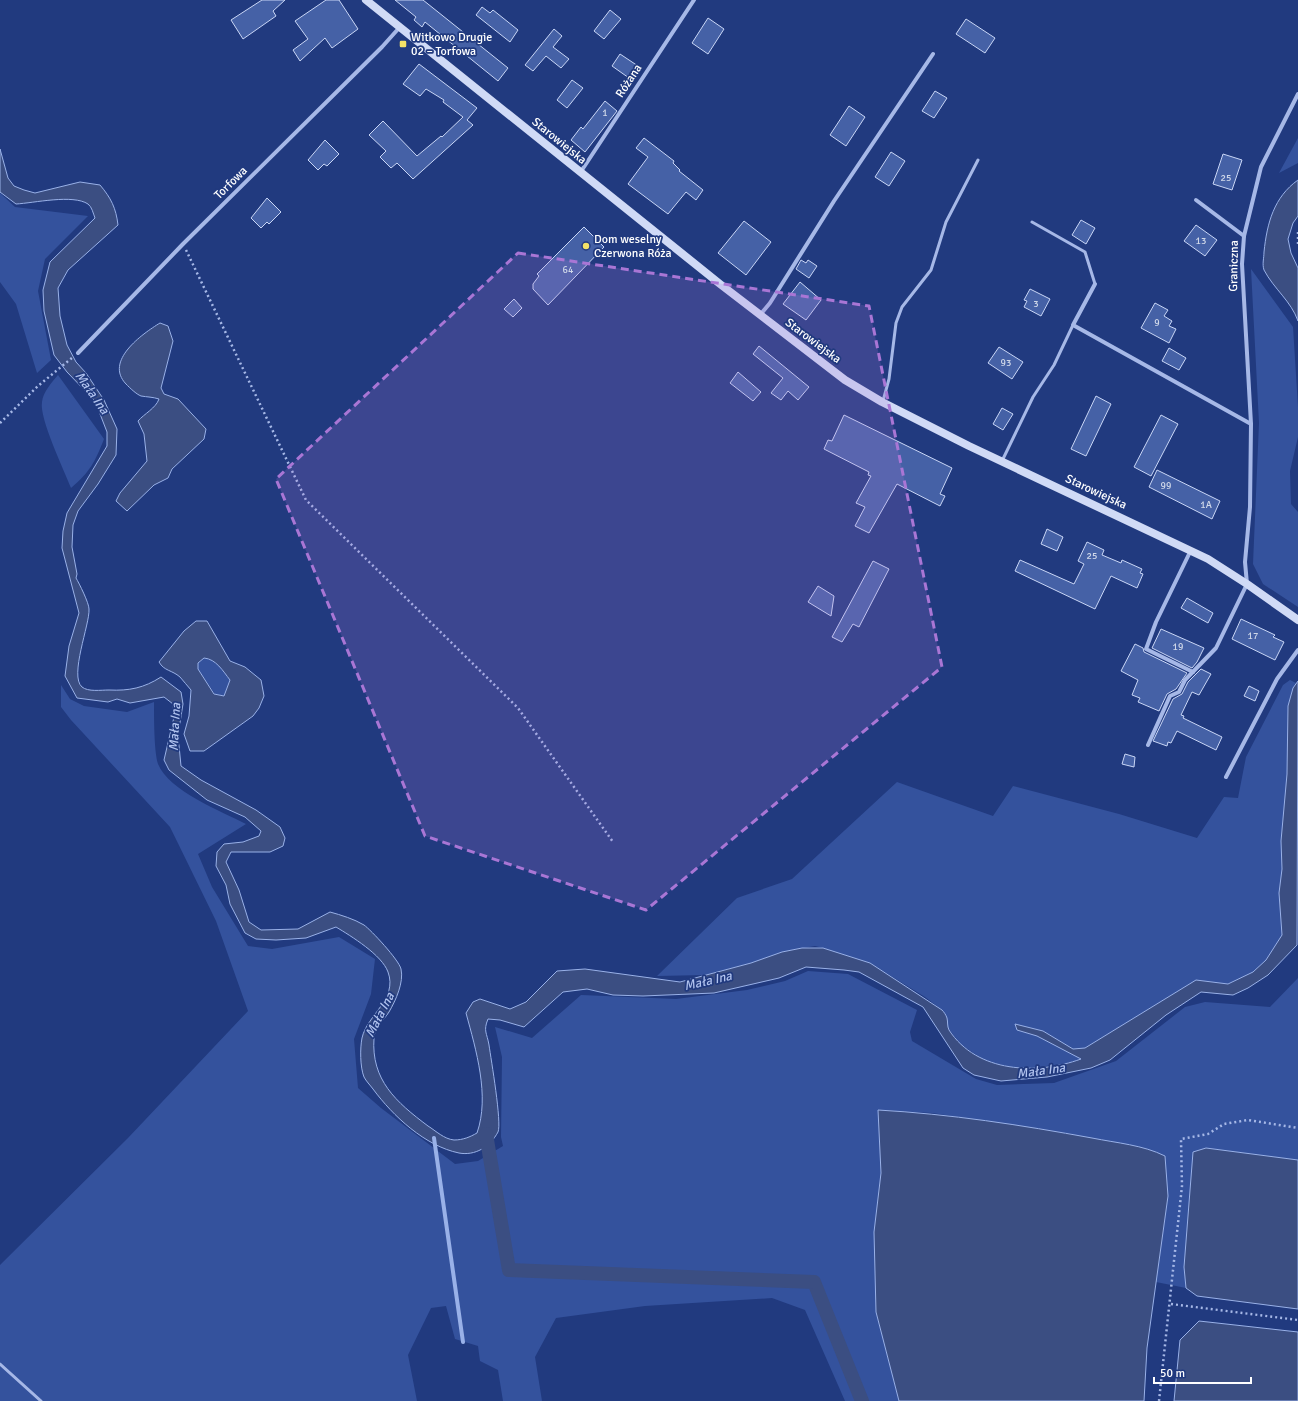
<svg xmlns="http://www.w3.org/2000/svg" width="1298" height="1401" viewBox="0 0 1298 1401" font-family="Signika,sans-serif">
  <rect width="100%" height="100%" fill="#213a7f"/>
  <g fill="#34529d">
    <polygon points="1298,138 1298,163 1279,173"/>
    <polygon points="0,193 15,207 88,216 45,259 38,291 51,360 37,373 16,304 0,282"/>
    <polygon points="1251,269 1293,327 1298,407 1298,437 1290,471 1291,504 1298,512 1298,607 1263,584 1253,564 1259,423"/>
    <path d="M58,375L104,439C95,462 90,472 71,488C64,470 39,418 42,402C43,392 52,382 58,375Z"/>
    <path d="M204,658C216,659 223,671 230,680L224,696L215,694L198,669V663Z"/>
    <polygon points="1290,680 1296,683 1288,706 1287,774 1281,841 1282,869 1279,893 1282,935 1266,960 1253,972 1228,984 1196,980 1085,1048 1073,1049 1043,1031 1015,1025 1017,1030 1037,1036 1082,1059 1063,1064 1020,1069 985,1061 960,1044 948,1028 947,1018 942,1010 925,997 870,963 823,948 815,946 782,952 751,963 705,975 657,976 737,898 792,879 897,782 993,816 1013,786 1119,814 1197,838 1224,797 1238,798 1246,757 1283,685"/>
    <path d="M61,685L70,699L84,706L127,712L154,702C154,717 154,751 158,764C169,791 221,811 246,824L198,854L212,887L248,946L272,949L339,937L375,959L371,994L354,1039L358,1088L381,1108L455,1164L478,1161L503,1146L501,1137L502,1057L495,1027L532,1038L581,995L676,999L747,990L785,981L808,971L848,974L917,1010L910,1032L912,1041L976,1079L997,1085L1054,1083L1116,1061L1185,1007L1205,1002L1270,1007L1298,978V1160L1206,1148L1193,1152L1184,1267L1186,1288L1156,1282L1168,1196L1072,1134L932,1113L878,1110L881,1173L874,1232L876,1312L899,1401H845L805,1310L772,1298L645,1306L556,1318L535,1357L542,1401H503L498,1370L480,1361L478,1346L455,1339L446,1306L431,1308L408,1355L417,1401H0V1265L128,1138L248,1011L216,921L170,827L71,720L61,707Z"/>
  </g>
  <g fill="#3b4e82" stroke="#99b1e8" fill-rule="evenodd">
    <path d="M0,149L8,178L14,186L24,190L35,193L80,182L100,185C111,198 116,208 118,225L68,270L58,288L60,316L67,345L76,362L86,373L104,400L117,429L116,455L98,484L78,511L73,525L72,547L77,574L76,578C79,583 89,603 89,609C90,624 69,676 82,687C88,692 101,690 109,690C129,691 144,688 161,677L181,692L183,704L178,735L181,766L201,780L256,810L280,827L285,838L283,846L270,852H231L226,862L239,890L249,922L261,930L298,929L330,912C341,915 354,919 364,925C371,930 399,960 401,969C404,982 396,1000 389,1012C384,1020 374,1028 374,1038C371,1080 396,1102 428,1126C436,1131 444,1139 454,1140C463,1140 470,1137 477,1133C490,1096 476,1050 466,1013L473,1002L480,999L510,1009L526,1002L557,971L585,969L680,982L751,963L782,952L802,948H823L870,963L942,1010C944,1012 946,1015 947,1018C948,1022 947,1026 949,1030C977,1073 1037,1075 1081,1059L1037,1036L1017,1030L1015,1024L1043,1031L1073,1049L1085,1048L1196,980L1228,984L1253,972L1266,960L1282,935L1279,893L1282,869L1281,841L1287,774L1288,706L1293,688L1298,681L1297,945L1268,975L1248,988L1233,995L1201,992L1166,1015L1110,1060L1091,1068L1047,1077L1001,1081L974,1075L963,1068L923,1007L859,972L844,970L806,967L779,978L714,993L643,996L613,995L587,989L563,992L524,1027L500,1020L488,1019C483,1031 487,1033 489,1045C491,1059 502,1123 498,1132C490,1147 475,1156 459,1153C425,1146 393,1116 373,1089C370,1085 366,1081 364,1077C360,1067 360,1048 362,1038C367,1015 398,999 388,972C382,955 351,936 336,927L306,938L276,940L256,939L245,933L230,904L226,885L216,866L217,852L224,844L243,842L259,836L261,831L245,817L207,800L169,770L164,760L174,717L173,704L164,697L130,703L117,699L108,702L77,698L65,676L69,646L79,613L62,548L63,531L67,513L107,446V432L95,401L67,372L54,355L44,311L43,290L50,262L95,218C93,213 92,207 88,204C73,194 34,203 16,204L0,192Z"/>
    <path d="M1298,180V216L1293,223L1288,239L1291,253L1298,268V321C1291,301 1274,289 1264,270C1262,264 1264,258 1264,252C1267,223 1274,197 1298,180Z"/>
    <path d="M160,323L168,326L173,341L161,388L164,394L178,399L206,429L204,439L172,469L168,478L154,485L127,511L116,501L120,493L147,461L144,434L138,421C144,414 156,408 159,399C153,397 147,397 141,396C136,394 130,388 126,384C104,361 142,334 160,323Z"/>
    <path d="M196,621H207L230,661L245,667L261,680L264,696L259,708L253,716L204,751H190L184,734L189,716L191,690C187,686 184,681 180,677C172,670 164,671 159,662L184,631ZM204,658C216,659 223,671 230,680L224,696L214,694L198,669V663Z"/>
    <path d="M878,1110C950,1114 1021,1125 1092,1138C1117,1143 1143,1145 1165,1156L1168,1196L1147,1348L1144,1401H899L876,1312L874,1232L881,1173Z"/>
    <polygon points="1206,1148 1298,1160 1298,1309 1197,1296 1186,1288 1184,1267 1193,1152"/>
    <polygon points="1199,1321 1298,1332 1298,1401 1174,1401 1180,1340"/>
  </g>
  <g fill="none" stroke-linecap="round" stroke-linejoin="round">
    <polyline stroke="#99b1e8" stroke-width="4" points="434,1138 463,1342"/>
    <polyline stroke="#3b4e82" stroke-width="14" points="486,1134 509,1270 814,1282 862,1401"/>
  </g>
  <g fill="#4561a6" stroke="#c9d6f6">
    <polygon points="262,0 285,0 273,11 276,16 243,39 231,20"/>
    <polygon points="326,0 339,0 358,29 332,48 325,38 300,61 293,50 308,39 295,21"/>
    <polygon points="395,0 423,0 508,68 498,81 425,22 422,27 414,20 416,17"/>
    <polygon points="482,7 490,13 493,10 518,30 510,42 476,15"/>
    <polygon points="610,10 621,19 604,39 594,31"/>
    <polygon points="708,18 724,29 708,54 692,43"/>
    <polygon points="966,19 995,38 985,53 956,34"/>
    <polygon points="554,29 562,36 553,47 569,59 561,68 546,56 533,71 525,65"/>
    <polygon points="620,54 638,66 629,78 612,66"/>
    <polygon points="419,64 477,108 467,120 473,125 413,179 397,163 391,168 380,157 386,151 369,135 383,121 417,156 441,136 442,137 463,117 443,102 444,100 426,89 420,96 403,84"/>
    <polygon points="572,80 583,88 567,108 557,100"/>
    <polygon points="935,91 947,98 934,118 922,111"/>
    <polygon points="605,101 617,111 585,152 571,140 581,127 583,129"/>
    <polygon points="849,106 865,117 846,146 830,135"/>
    <polygon points="644,138 674,161 673,163 680,170 679,171 703,190 696,200 686,192 668,214 628,184 648,157 636,148"/>
    <polygon points="325,140 339,154 327,166 324,164 318,170 308,160"/>
    <polygon points="891,152 905,161 889,186 875,177"/>
    <polygon points="1223,154 1242,160 1232,190 1213,184"/>
    <polygon points="267,198 281,212 269,224 267,222 261,228 251,218"/>
    <polygon points="1081,220 1095,228 1086,244 1072,235"/>
    <polygon points="744,221 771,242 746,275 718,253"/>
    <polygon points="1196,225 1217,240 1205,256 1184,241"/>
    <polygon points="584,227 604,247 548,305 533,289 533,284 539,276 537,274"/>
    <polygon points="801,260 806,263 808,260 817,266 809,278 796,269"/>
    <polygon points="800,282 821,300 806,320 783,304"/>
    <polygon points="1030,289 1050,299 1041,316 1024,307 1027,301 1024,300"/>
    <polygon points="514,299 522,308 513,317 504,309"/>
    <polygon points="1155,303 1168,310 1164,316 1172,321 1169,326 1176,329 1169,343 1141,328"/>
    <polygon points="759,346 809,387 798,400 788,391 781,400 771,393 783,378 753,354"/>
    <polygon points="999,347 1023,362 1012,379 988,363"/>
    <polygon points="1169,348 1186,358 1179,370 1162,361"/>
    <polygon points="738,372 761,392 753,401 730,383"/>
    <polygon points="1096,396 1111,404 1086,456 1071,449"/>
    <polygon points="1002,408 1013,414 1003,430 993,424"/>
    <polygon points="844,415 952,468 940,494 945,496 940,506 897,484 869,533 855,526 865,507 856,503 871,476 868,475 869,472 824,449 828,440 832,441"/>
    <polygon points="1161,415 1178,424 1151,476 1134,467"/>
    <polygon points="1157,470 1220,501 1212,519 1149,487"/>
    <polygon points="1047,529 1063,537 1057,551 1041,544"/>
    <polygon points="1087,542 1104,550 1102,555 1121,563 1122,560 1142,569 1140,573 1143,574 1137,588 1111,576 1095,609 1015,571 1020,560 1074,584 1084,564 1078,561"/>
    <polygon points="873,561 889,569 859,627 853,624 842,642 832,637"/>
    <polygon points="818,586 834,596 831,616 808,602"/>
    <polygon points="1187,598 1213,613 1208,623 1181,608"/>
    <polygon points="1241,619 1275,635 1273,637 1284,642 1275,660 1232,639"/>
    <polygon points="1161,629 1204,648 1197,662 1192,668 1152,648"/>
    <polygon points="1135,644 1143,648 1144,652 1187,673 1176,689 1167,694 1159,711 1138,702 1140,698 1132,695 1138,680 1121,671"/>
    <polygon points="1201,669 1211,674 1199,695 1192,692 1181,715 1184,716 1183,718 1222,737 1216,750 1177,731 1171,743 1168,742 1167,746 1153,741 1173,699 1182,694 1188,682"/>
    <polygon points="1249,686 1259,691 1255,701 1244,696"/>
    <polygon points="1125,754 1135,757 1134,767 1122,764"/>
  </g>
  <g fill="none" stroke-linecap="round" stroke-linejoin="round">
    <g stroke="#a6b8e7" stroke-width="2.5" stroke-dasharray="2 3" stroke-linecap="butt">
      <polyline points="1298,232 1298,245"/>
      <polyline points="186,250 306,500 518,708 613,842"/>
      <polyline points="0,423 38,386 73,357"/>
      <polyline points="1171,1304 1298,1320"/>
      <polyline points="1159,1401 1182,1186 1181,1139 1208,1134 1224,1124 1248,1120 1298,1128"/>
    </g>
    <g stroke="#a6b8e7" stroke-width="3">
      <polyline points="1032,222 1085,252 1095,284"/>
      <polyline points="883,401 889,379 896,323 902,307 931,270 946,222 978,160"/>
      <polyline points="1002,461 1033,397 1054,365 1073,325"/>
      <polyline points="0,1364 41,1401"/>
    </g>
    <g stroke="#a6b8e7" stroke-width="4">
      <polyline points="580,173 694,0"/>
      <polyline points="1196,200 1244,236"/>
      <polyline points="1095,284 1073,325 1251,424"/>
      <polyline points="760,315 770,303 834,201 933,54"/>
      <polyline points="78,353 183,244 382,47 399,28"/>
      <polyline points="1191,550 1156,622 1146,649 1193,672"/>
      <polyline points="1148,745 1170,696 1179,692 1185,680 1216,648 1247,584 1245,562 1250,507 1251,424 1242,264 1244,236 1261,167 1298,94"/>
      <polyline points="1226,777 1277,679 1298,650"/>
    </g>
    <polyline stroke="#d0daf6" stroke-width="8" points="366,0 720,284 845,380 882,402 969,446 1208,559 1247,584 1298,620"/>
  </g>
  <path fill="#a976d5" fill-opacity="0.2" stroke="#a976d5" stroke-width="3" stroke-dasharray="8 5" stroke-linejoin="round" d="M518,253L869,306L942,667L646,910L425,836L276,479Z"/>
  <g fill="#f4e267" stroke="#213a7f" stroke-width="1.5">
    <rect x="399" y="40" width="8" height="8" rx="2"/>
    <circle cx="586" cy="246" r="4"/>
  </g>
  <g text-anchor="middle" dominant-baseline="central" stroke-width="3.5" stroke-linejoin="round" paint-order="stroke">
    <g font-size="10" fill="#d0d8e9">
      <text x="605" y="113">1</text>
      <text x="1226" y="178">25</text>
      <text x="1201" y="241">13</text>
      <text x="568" y="270">64</text>
      <text x="1036" y="304">3</text>
      <text x="1157" y="323">9</text>
      <text x="1006" y="363">93</text>
      <text x="1166" y="486">99</text>
      <text x="1206" y="505">1A</text>
      <text x="1092" y="556">25</text>
      <text x="1253" y="636">17</text>
      <text x="1178" y="647">19</text>
    </g>
    <g font-size="12" fill="#fff" stroke="#213a7f" text-anchor="start">
      <text x="411" y="37">Witkowo Drugie<tspan x="411" dy="14">02 – Torfowa</tspan></text>
      <text x="594" y="239">Dom weselny<tspan x="594" dy="14">Czerwona Róża</tspan></text>
    </g>
    <g font-size="12" fill="#fff" stroke="#213a7f">
      <text transform="translate(629 81) rotate(-57)">Różana</text>
      <text transform="translate(559 141) rotate(39)">Starowiejska</text>
      <text transform="translate(231 183) rotate(-45)">Torfowa</text>
      <text transform="translate(1234 266) rotate(-89)">Graniczna</text>
      <text transform="translate(813 341) rotate(37)">Starowiejska</text>
      <text transform="translate(1096 492) rotate(25)">Starowiejska</text>
    </g>
    <g font-size="13" font-style="italic" fill="#b1c3ef" stroke="#213a7f">
      <text transform="translate(92 393) rotate(55)">Mała Ina</text>
      <text transform="translate(175 727) rotate(-87)">Mała Ina</text>
      <text transform="translate(708 981) rotate(-13)">Mała Ina</text>
      <text transform="translate(380 1015) rotate(-63)">Mała Ina</text>
      <text transform="translate(1041 1071) rotate(-8)">Mała Ina</text>
    </g>
  </g>
  <path d="M1154 1377v6h97v-6" fill="none" stroke="#ffffff" stroke-width="2"/>
  <text x="1160" y="1377" font-size="12" fill="#ffffff" stroke="#213a7f" stroke-width="3" paint-order="stroke">50 m</text>
</svg>
